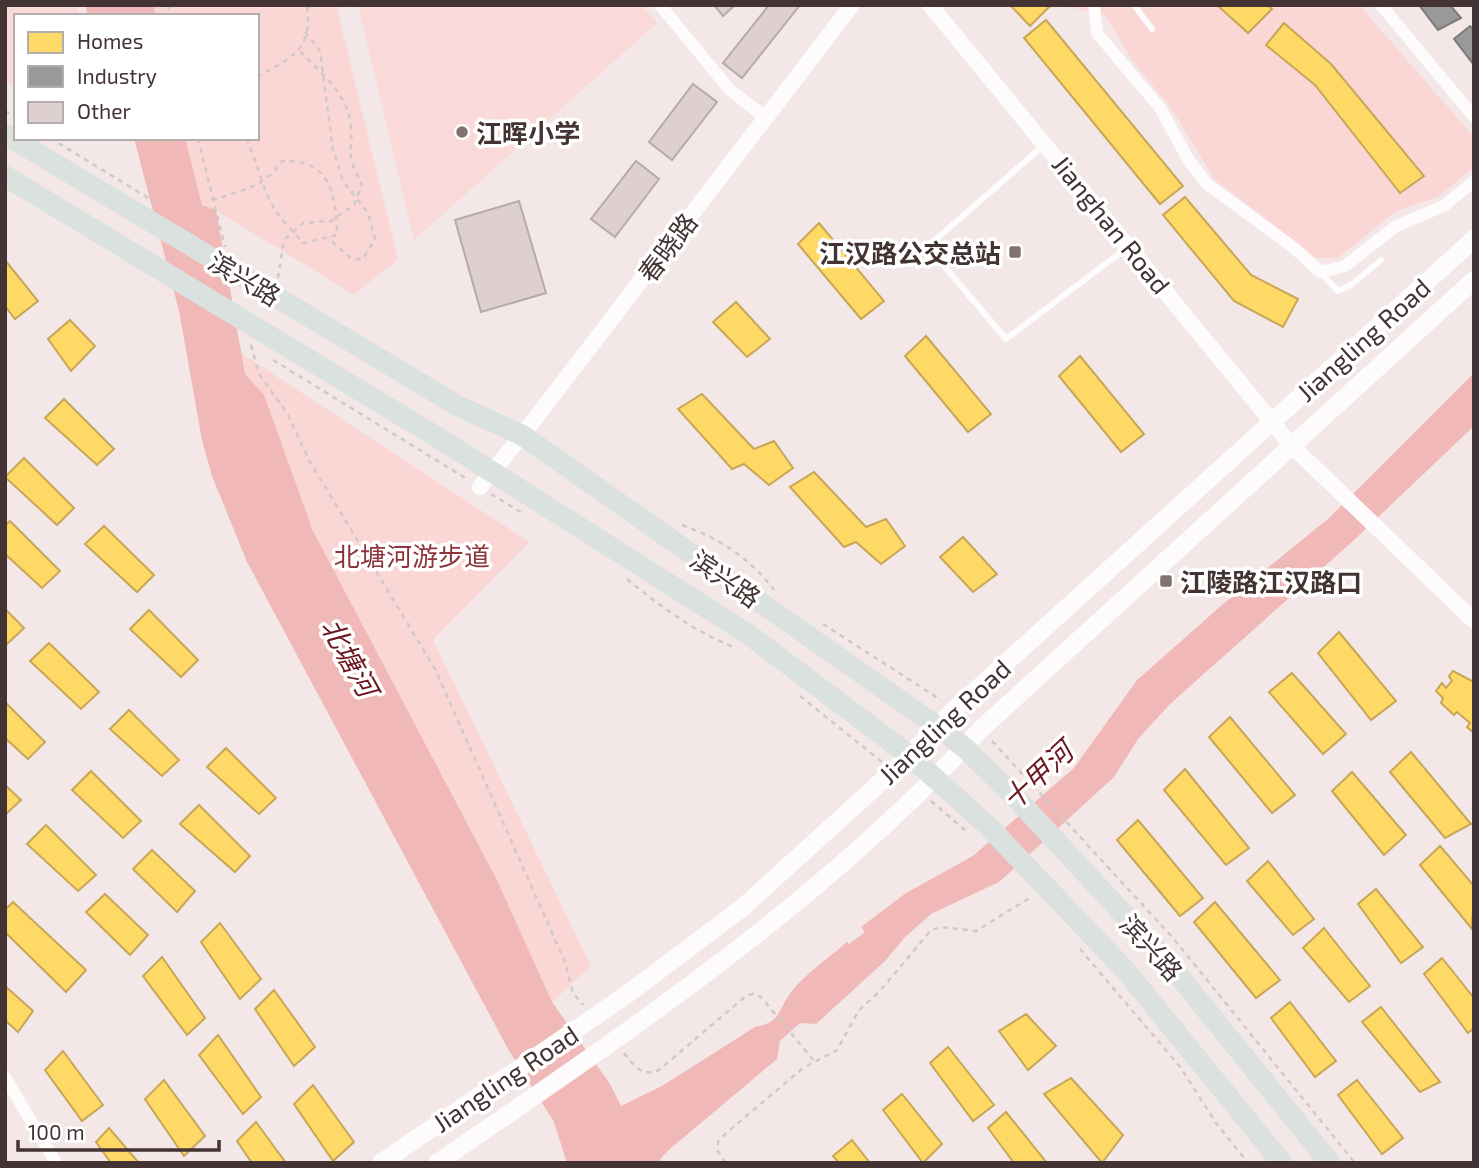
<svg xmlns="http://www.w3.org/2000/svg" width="1479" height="1168" viewBox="0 0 1479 1168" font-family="'Exo 2','Noto Sans SC',sans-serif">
  <rect width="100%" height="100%" fill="#f4e7e7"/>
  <g fill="#fad9d9">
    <polygon points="5,5 77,5 80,16 16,16 16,87 5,80"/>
    <polygon points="358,5 642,5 657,23 414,240"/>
  </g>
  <g fill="#fad6d5">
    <polygon points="153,5 336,5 398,259 354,295 216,210 202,205 185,138 257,138 257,16 156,16"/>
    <polygon points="1060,5 1359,5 1474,137 1474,167 1439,196 1395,212 1338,258 1317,258 1214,179 1171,108 1133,61 1105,15"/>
    <polygon points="241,353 529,542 433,640 591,966 552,1002 497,880 313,531 264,396 245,374"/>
  </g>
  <g fill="#f0b8b7">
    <polygon points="85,5 153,5 156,16 88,16"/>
    <path d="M134,138H185L202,205L216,210L245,374L264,395L313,531L497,880L552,1002L610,1084L621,1106L662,1086L755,1027C780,1022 777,1013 789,995C801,977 830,957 847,942L849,944L865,932L861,927L906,893L973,856L1074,768L1137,680L1222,605L1329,518L1474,373V426L1353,541L1170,704L1138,739L1114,777L999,882L931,914L906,936L885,961L816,1024L800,1023L780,1041L777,1059L671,1148L660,1159L661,1163H567L554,1122L508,1049L247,562L212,476L202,440L179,311Z"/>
  </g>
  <g fill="#ffd966" stroke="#c7a757" stroke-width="2">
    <polygon points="1010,5 1051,5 1030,26"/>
    <polygon points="1217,5 1267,5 1272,9 1248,33"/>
    <polygon points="1046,20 1183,186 1160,204 1024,38"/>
    <polygon points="1284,23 1331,64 1424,176 1400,193 1315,85 1266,45"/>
    <polygon points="1185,197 1251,275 1298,299 1283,327 1234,301 1163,215"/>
    <polygon points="819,223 884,301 861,319 798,244"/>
    <polygon points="5,260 38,301 15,319 5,306"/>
    <polygon points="736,302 770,339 747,357 713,322"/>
    <polygon points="70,320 95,346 71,371 48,339"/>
    <polygon points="926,336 991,414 968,432 905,356"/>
    <polygon points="1080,356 1144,434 1121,452 1059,376"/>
    <polygon points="702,394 754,449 774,441 793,468 769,485 744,464 732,469 678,409"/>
    <polygon points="64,399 114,449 97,465 45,418"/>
    <polygon points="24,458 74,508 57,525 5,477"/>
    <polygon points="814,472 866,527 886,519 905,546 881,564 856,542 844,547 790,487"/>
    <polygon points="10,521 60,571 42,588 5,554 5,526"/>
    <polygon points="104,526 154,575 137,592 85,544"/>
    <polygon points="963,537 997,574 973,592 940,557"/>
    <polygon points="5,609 24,628 7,644 5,643"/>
    <polygon points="149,610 198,660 181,677 130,629"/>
    <polygon points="1339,632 1396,701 1371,720 1318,653"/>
    <polygon points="49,643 99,692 81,709 30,661"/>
    <polygon points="1453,671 1474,682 1474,733 1467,727 1470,723 1457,712 1454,715 1441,703 1443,698 1436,691 1442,683 1446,688 1452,681 1449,676"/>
    <polygon points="1292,673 1346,734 1323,754 1269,692"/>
    <polygon points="5,702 45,742 28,759 5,738"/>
    <polygon points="129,710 179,760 162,776 110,729"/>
    <polygon points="1230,717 1295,795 1272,813 1209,737"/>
    <polygon points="226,748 276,798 259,814 207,767"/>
    <polygon points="1411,752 1471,824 1445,838 1390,772"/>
    <polygon points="1185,769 1249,848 1226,865 1164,790"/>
    <polygon points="91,771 141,821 123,838 72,790"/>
    <polygon points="1352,772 1406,835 1384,855 1332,791"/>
    <polygon points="5,785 21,800 5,815"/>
    <polygon points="199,805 250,856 235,872 180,824"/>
    <polygon points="1138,820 1203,898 1180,916 1117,840"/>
    <polygon points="46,825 96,875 78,891 27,844"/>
    <polygon points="1440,846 1474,886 1472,929 1420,865"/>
    <polygon points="152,850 195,891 177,912 133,869"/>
    <polygon points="1268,861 1314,919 1293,935 1247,881"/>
    <polygon points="1376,889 1423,947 1401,963 1358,904"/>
    <polygon points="105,894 148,935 130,955 86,912"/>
    <polygon points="13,902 86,970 66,992 5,932 5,910"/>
    <polygon points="1215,902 1280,980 1256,998 1194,922"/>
    <polygon points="220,923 261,979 240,999 201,942"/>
    <polygon points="1324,928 1370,986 1349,1002 1303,948"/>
    <polygon points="162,957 205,1018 187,1035 143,976"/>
    <polygon points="1442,958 1474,998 1474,1028 1468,1033 1424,974"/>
    <polygon points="5,986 33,1011 18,1032 5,1020"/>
    <polygon points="274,990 315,1047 294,1066 255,1009"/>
    <polygon points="1290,1002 1336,1061 1315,1077 1271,1018"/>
    <polygon points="1381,1007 1440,1082 1420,1092 1362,1022"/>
    <polygon points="1026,1014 1056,1046 1028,1070 999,1031"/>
    <polygon points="218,1035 261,1097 243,1114 199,1055"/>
    <polygon points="948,1047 994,1105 973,1121 930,1063"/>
    <polygon points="63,1051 103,1105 82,1121 45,1070"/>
    <polygon points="1071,1078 1123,1135 1102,1163 1044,1094"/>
    <polygon points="164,1080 205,1136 184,1156 145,1099"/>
    <polygon points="1357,1080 1403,1138 1382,1154 1338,1095"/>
    <polygon points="313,1085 354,1142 333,1161 294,1104"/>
    <polygon points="902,1094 942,1144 923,1163 883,1110"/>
    <polygon points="1006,1112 1047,1163 1014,1163 988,1128"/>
    <polygon points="256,1122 286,1163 252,1163 237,1141"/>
    <polygon points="109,1128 139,1163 111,1163 96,1142"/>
    <polygon points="852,1140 870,1163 839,1163 833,1156"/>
  </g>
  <g fill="#999" stroke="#7f7a7a" stroke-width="2">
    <polygon points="1419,5 1450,5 1461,18 1438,30"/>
    <polygon points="1470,26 1474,30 1474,65 1454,39"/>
  </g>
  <g fill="#ddd0cf" stroke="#b6aaaa" stroke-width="2">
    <polygon points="714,5 735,5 723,16"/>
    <polygon points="769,5 800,5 742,78 723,63"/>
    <polygon points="693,84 717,102 672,160 649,142"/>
    <polygon points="636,161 659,179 615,237 591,219"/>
    <polygon points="519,201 546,293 481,312 455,220"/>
  </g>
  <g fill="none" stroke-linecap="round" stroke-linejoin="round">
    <g stroke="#d0c9c9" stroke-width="2.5" stroke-dasharray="5 5" stroke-linecap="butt">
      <polyline points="168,5 170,16"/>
      <polyline points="305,32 320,51 333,150 343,181 368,213 375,239 363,259 352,259 328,238"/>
      <path d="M257,77C290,57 313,53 307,5"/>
      <polyline points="5,111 16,117"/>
      <polyline points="50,138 155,202"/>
      <polyline points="198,138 225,247"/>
      <path d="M212,200C240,191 266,187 282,161C331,159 336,195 337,235L303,243C295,233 285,224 278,214C262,191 258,163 246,138"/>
      <path d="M278,278L284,240L303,223L331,221L354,205L362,184C345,153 353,158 351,127C349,94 320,73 300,51"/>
      <polyline points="251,345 259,374 287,413 309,460 435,669 565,962 573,993 583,1005"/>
      <polyline points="273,360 467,479"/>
      <polyline points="491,494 524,514"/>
      <path d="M682,525C719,538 751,559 774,590"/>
      <path d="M627,579C661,607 695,632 736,648"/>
      <polyline points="823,624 941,700"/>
      <polyline points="800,696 882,762"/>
      <polyline points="992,741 1173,938 1355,1163"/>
      <polyline points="931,801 966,831"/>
      <polyline points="1080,949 1181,1068 1216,1123 1248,1163"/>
      <path d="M624,1053C635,1066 641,1077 659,1070L746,996L753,994L761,997L814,1061"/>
      <polyline points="725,1163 718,1151 718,1142 724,1135 803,1068 837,1050 859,1010 880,991 931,930 941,927 976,931 1031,897"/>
    </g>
    <g stroke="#fdfbfb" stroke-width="6">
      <polyline points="1134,5 1152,29"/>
      <polyline points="1044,145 935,240 934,254 1006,339 1128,247"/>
      <polyline points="1321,273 1338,291 1351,285 1381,260"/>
    </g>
    <g stroke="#fdfbfb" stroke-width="12">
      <polyline points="660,5 730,90 766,118"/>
      <polyline points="1094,5 1097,33 1160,108 1188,159 1207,184 1294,248 1320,272 1345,266 1396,226 1444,206 1474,181"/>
      <polyline points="1381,5 1474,117"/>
      <polyline points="5,1077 56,1163"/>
    </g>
    <g stroke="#fdfbfb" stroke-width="16">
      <polyline points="930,5 1291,445 1474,621"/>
      <polyline points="480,487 531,424 852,5"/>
    </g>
    <g stroke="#fdfbfb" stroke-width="18">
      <polyline points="381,1163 629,993 742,908 893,771 955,709 1474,239"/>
      <path d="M437,1163C628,1032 824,901 981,729L1474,280"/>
    </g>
    <g stroke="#dae1df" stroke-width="21">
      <polyline points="5,134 458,406 522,435 938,727 965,748 1017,799 1166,960 1330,1163"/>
      <polyline points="5,176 437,437 748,634 909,755 988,826 1126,971 1282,1163"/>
    </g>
  </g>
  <g fill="#817272" stroke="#fff" stroke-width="2.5">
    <circle cx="462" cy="132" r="7"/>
    <rect x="1008" y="245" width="14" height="14" rx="3.5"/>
    <rect x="1159" y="574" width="14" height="14" rx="3.5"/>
  </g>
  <g text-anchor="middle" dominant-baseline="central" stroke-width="7" stroke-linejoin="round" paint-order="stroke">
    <g font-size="26" font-weight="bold" fill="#433333" stroke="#fff" text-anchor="start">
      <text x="476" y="132">江晖小学</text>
      <text x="1001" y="252" text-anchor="end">江汉路公交总站</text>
      <text x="1180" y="581">江陵路江汉路口</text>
    </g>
    <g font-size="26" fill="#433333" stroke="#fff">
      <text transform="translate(1112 224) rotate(51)">Jianghan Road</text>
      <text transform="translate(667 247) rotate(-53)">春晓路</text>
      <text transform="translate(245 278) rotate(31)">滨兴路</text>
      <text transform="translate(1363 339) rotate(-42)">Jiangling Road</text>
      <text transform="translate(726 578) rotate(35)">滨兴路</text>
      <text transform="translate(944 721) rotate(-43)">Jiangling Road</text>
      <text transform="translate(1152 947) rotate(48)">滨兴路</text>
      <text transform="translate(505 1078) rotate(-34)">Jiangling Road</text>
    </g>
    <g font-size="26" fill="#8c3439" stroke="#fff">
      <text x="412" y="555">北塘河游步道</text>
    </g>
    <g font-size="28" font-style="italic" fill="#6c161f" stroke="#fff">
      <text transform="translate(350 657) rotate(61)">北塘河</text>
      <text transform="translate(1037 775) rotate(-43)">十甲河</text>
    </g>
  </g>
  <rect width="1479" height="1168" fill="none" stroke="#433333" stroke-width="14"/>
  <rect x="14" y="14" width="245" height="126" fill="#ffffff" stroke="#b4adad" stroke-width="2"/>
  <rect x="28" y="32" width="35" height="21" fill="#ffd966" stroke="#b4adad" stroke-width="2"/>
  <text x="77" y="49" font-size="21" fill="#433333">Homes</text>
  <rect x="28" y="66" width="35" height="21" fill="#999999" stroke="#b4adad" stroke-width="2"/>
  <text x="77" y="84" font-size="21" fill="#433333">Industry</text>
  <rect x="28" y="102" width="35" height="21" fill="#ddd0cf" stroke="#b4adad" stroke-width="2"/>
  <text x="77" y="119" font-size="21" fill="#433333">Other</text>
  <path d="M18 1140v10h201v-10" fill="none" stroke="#433333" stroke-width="3.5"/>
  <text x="28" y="1140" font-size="21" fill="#433333" stroke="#ffffff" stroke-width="5" paint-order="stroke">100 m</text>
</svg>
